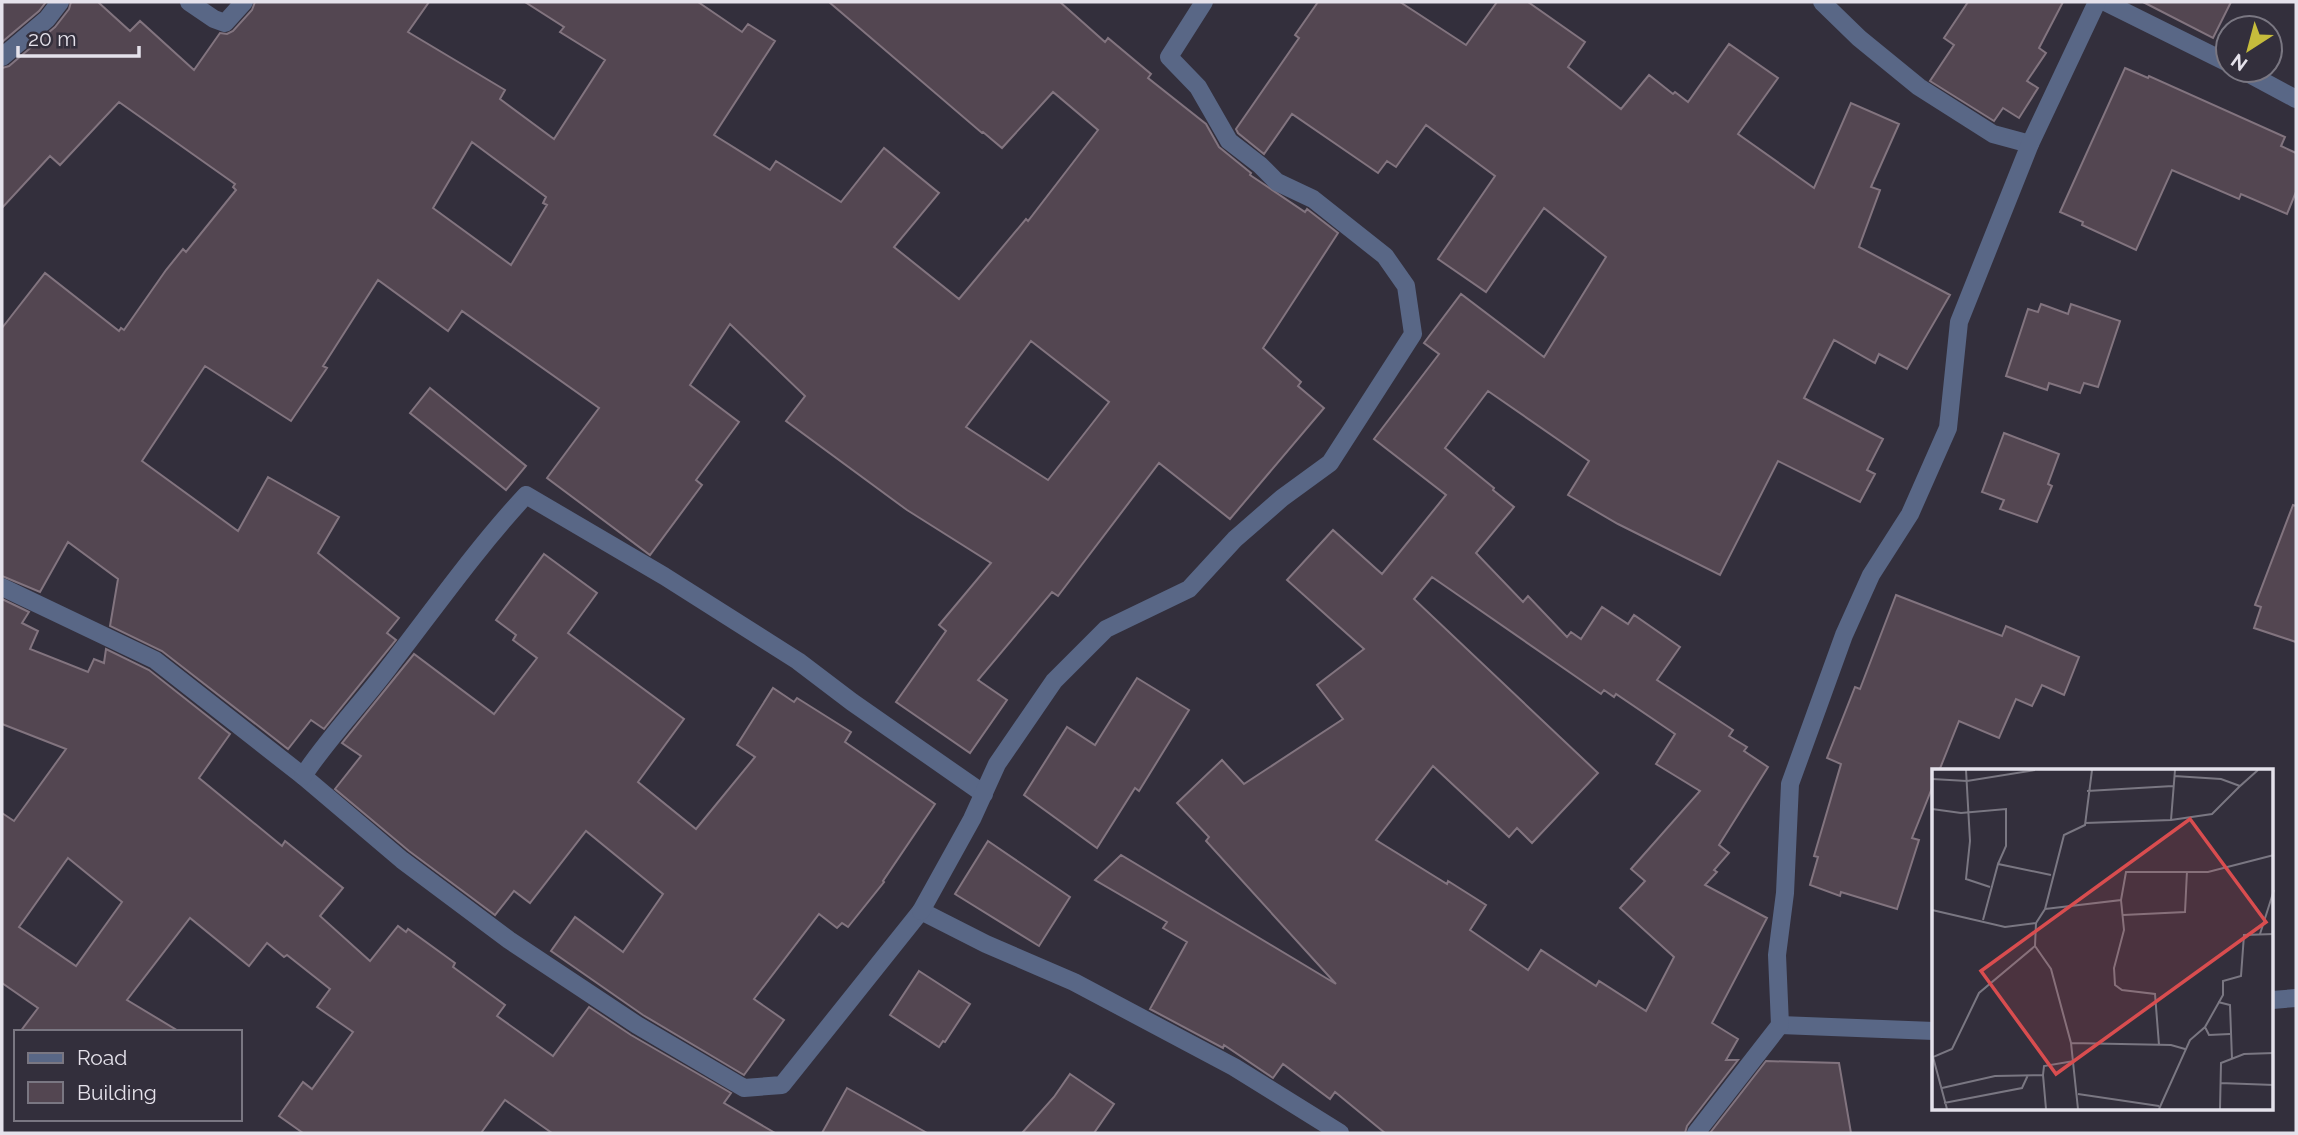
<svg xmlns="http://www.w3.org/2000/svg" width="2298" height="1135" viewBox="0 0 2298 1135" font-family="Raleway,sans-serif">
  <rect width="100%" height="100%" fill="#332f3c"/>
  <g fill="#534651" stroke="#82747f" stroke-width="2" fill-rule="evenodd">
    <polygon points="2,2 46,2 39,11 2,42"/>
    <path d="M71,2H98L130,31L140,21L194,70L220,33L227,34L233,31L252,10L255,2H429L408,32L505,90L500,99L554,139L605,60L560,32L564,27L525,2H698L742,32L748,24L775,41L714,135L770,170L776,161L841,202L884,148L939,193L894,247L959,299L1026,219L1028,221L1098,130L1053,92L1002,148L983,132L982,133L829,2H1060L1105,42L1108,38L1151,74L1148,78L1206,124L1219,147L1251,173L1250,175L1305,212L1307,209L1338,233L1263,348L1301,382L1298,386L1324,408L1230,519L1159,463L1058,596L1052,592L978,680L1007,700L970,753L896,702L946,631L939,625L991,563L907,510L786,421L805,396L730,324L690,385L739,422L696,480L702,485L650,555L547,478L599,408L462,311L448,331L378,280L323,366L327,368L291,421L205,366L142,461L238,531L268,477L339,517L318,553L399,618L387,633L396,640L324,729L311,720L288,749L162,651L110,626L118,579L68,542L40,592L2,576V328L45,273L119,331L121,328L124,330L166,270L183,249L186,252L236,190L233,187L235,184L119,102L60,165L50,156L2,208V68L9,66L55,27L69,9ZM472,142L546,197L543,203L547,205L511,265L433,208ZM1031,341L1109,402L1048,480L966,427Z"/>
    <path d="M1318,2H1400L1466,45L1497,2H1528L1585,42L1568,67L1621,109L1649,75L1673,94L1675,92L1688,102L1729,44L1778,78L1738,134L1814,188L1851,103L1899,124L1871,187L1880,190L1859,247L1950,295L1907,369L1879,354L1875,363L1834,340L1804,398L1883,439L1867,470L1875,474L1860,502L1778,461L1720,575L1618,524L1568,495L1589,461L1488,391L1445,448L1494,488L1493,490L1514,507L1476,553L1523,602L1528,596L1567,637L1571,632L1581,639L1602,607L1628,624L1634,615L1680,647L1657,680L1733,730L1729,736L1747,747L1744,751L1768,767L1719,845L1729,853L1714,870L1717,872L1705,885L1767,918L1712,1023L1738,1039L1726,1060H1738L1687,1126L1685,1133H1385L1335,1092L1330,1099L1283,1064L1273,1078L1224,1045L1223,1048L1150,1009L1187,942L1163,928L1167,922L1095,880L1121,855L1336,984L1206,841L1209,837L1177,803L1222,760L1244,784L1343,719L1317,685L1364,649L1287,580L1333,530L1382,574L1446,495L1374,439L1439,354L1424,343L1461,294L1544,357L1606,257L1544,208L1486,292L1438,259L1495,176L1426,125L1396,167L1387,161L1378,173L1292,114L1264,154L1238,133L1236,129L1299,38L1295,35ZM1432,577L1601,694L1604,690L1614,697L1616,694L1675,734L1656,764L1700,791L1631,869L1645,881L1620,908L1674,957L1646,1011L1599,981L1596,986L1541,950L1528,970L1470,930L1486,905L1448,881L1447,884L1376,840L1433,766L1509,837L1517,828L1532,843L1598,773L1414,599Z"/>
    <polygon points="1968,2 2063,2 2039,48 2046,53 2027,81 2038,88 2019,118 2003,108 1994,121 1930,81 1954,45 1944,38"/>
    <polygon points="2143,2 2231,2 2213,38"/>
    <polygon points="2125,68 2148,78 2149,76 2285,137 2281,146 2296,153 2296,192 2287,214 2241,194 2239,199 2172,170 2136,250 2082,225 2083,222 2060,212"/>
    <polygon points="2041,304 2068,314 2071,304 2120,321 2098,387 2084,383 2080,393 2049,383 2047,390 2006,376 2028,309 2038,312"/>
    <polygon points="430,388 526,466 506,490 410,413"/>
    <polygon points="2004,433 2059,454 2048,484 2052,486 2037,522 2000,509 2004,500 1982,492"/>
    <polygon points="2293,505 2296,506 2296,642 2254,628 2261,607 2255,605"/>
    <polygon points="544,554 597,593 568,633 684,719 638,782 696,829 755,757 737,745 773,688 794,702 797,698 851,732 845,742 935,804 883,881 884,882 848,927 842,923 837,928 819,914 754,999 784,1020 744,1075 643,1015 551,951 575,917 623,952 663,894 586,831 530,903 514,891 495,915 409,851 335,789 361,756 342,743 414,654 494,714 537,658 513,640 516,635 496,620"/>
    <polygon points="1896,595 2002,636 2006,626 2079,657 2064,695 2042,685 2032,706 2016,699 1999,738 1959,721 1939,771 1934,771 1934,783 1912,838 1919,840 1897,909 1841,892 1840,896 1810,885 1818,857 1814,856 1841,764 1827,758 1855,687 1860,689"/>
    <path d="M2,599L29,612L22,623L38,631L30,649L88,672L94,659L104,663L106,649L149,670L230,734L199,778L282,846L285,841L343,888L320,916L370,961L398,926L406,932L408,929L455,963L453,967L505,1005L497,1016L553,1056L589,1007L631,1035L731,1093L724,1103L775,1133H552L505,1100L481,1133H303L279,1116L303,1082L312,1089L353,1032L317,1007L330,989L287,955L284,957L267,943L249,966L190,918L127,1000L180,1032H20L38,1008L2,983V813L14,821L66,749L2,724ZM68,858L122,902L76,966L19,927Z"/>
    <polygon points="1137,678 1189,710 1139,791 1135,788 1097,848 1024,795 1067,727 1095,745"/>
    <polygon points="988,841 1070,897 1039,946 955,894"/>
    <polygon points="919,971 970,1004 945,1042 943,1041 939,1047 890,1015"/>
    <polygon points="1766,1061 1839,1063 1851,1133 1710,1133"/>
    <polygon points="1070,1074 1114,1104 1094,1133 1022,1133 1054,1097"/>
    <polygon points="847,1088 927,1133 822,1133"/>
  </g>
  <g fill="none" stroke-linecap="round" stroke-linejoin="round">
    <g stroke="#596786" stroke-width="18">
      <polyline points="189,2 214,19 225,23 244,2"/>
      <polyline points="1822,2 1859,38 1919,87 1993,134 2030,144"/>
      <polyline points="2105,2 2228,63"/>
      <polyline points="2,57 47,19 60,2"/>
      <polyline points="2242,70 2296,99"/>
      <polyline points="2,587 155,660 303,776 402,860 509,940 637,1025 744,1088 782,1085 921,911 986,944 1074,982 1234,1067 1340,1133"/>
      <path d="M303,776C329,737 361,704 389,667C434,609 476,549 526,495L664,576L798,661L852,702L984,794"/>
      <polyline points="921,911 972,819 997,764 1054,681 1106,629 1189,589 1235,539 1282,498 1330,463 1413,334 1406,286 1385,256 1313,199 1277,182 1260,165 1229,141 1198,87 1169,57 1204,2"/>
      <polyline points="2272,1000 2296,998"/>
      <polyline points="1780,1025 1934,1031"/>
      <polyline points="1696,1133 1780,1025 1777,955 1785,893 1790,784 1844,635 1871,575 1910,514 1948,428 1959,322 2030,144 2097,2"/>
    </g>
  </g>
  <g transform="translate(1932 769)">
    <rect width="341" height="341" fill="#332f3c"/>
    <path fill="none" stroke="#7a7782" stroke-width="2" d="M34,1L38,72L34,110L58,118M242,7L289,10L308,17L326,1M0,10L35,12L103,1M155,22L241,17M0,40L29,44L74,40V77L66,95M239,51L280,45L308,17M153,54L239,51L243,1M189,131L192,161L182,199L183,216L190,221L223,225L227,276M113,140L189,131L194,103H276L342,86M0,141L73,158L104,154L113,140L132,66L153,56L160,1M191,146L253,143L255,102M51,151L66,95L119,106M104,154L103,177L119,200L139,274L146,340M328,165L342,121M286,233L298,236L300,290M273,258L277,266L298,265M139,274L239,276L253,280M111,306L114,340M288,314L342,316M10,319L63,307L111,306L112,297L142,292M146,325L227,337M12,334L90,319L96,306M15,340L1,288L20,280L47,224L103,177M227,340L258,271L273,258L291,226V212L309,207L312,166L342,165M288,340L289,294L312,285L342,284"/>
    <path fill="#d94d4f" fill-opacity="0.15" stroke="#d94d4f" stroke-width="3.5" d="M258,50L334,153L124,305L49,202Z"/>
    <rect width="341" height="341" fill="none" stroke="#e5e2eb" stroke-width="3.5"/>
  </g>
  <rect width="2298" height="1135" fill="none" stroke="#e5e2eb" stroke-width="7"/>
  <rect x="14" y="1030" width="228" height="91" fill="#332f3c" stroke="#7a7782" stroke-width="2"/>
  <rect x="28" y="1053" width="35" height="10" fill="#596786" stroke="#7a7782" stroke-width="2"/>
  <text x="77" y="1065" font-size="21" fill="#e5e2eb">Road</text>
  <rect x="28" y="1082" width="35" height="21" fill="#534651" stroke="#7a7782" stroke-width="2"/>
  <text x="77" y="1100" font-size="21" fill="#e5e2eb">Building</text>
  <g transform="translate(2249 49) rotate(216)"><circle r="33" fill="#332f3c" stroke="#7a7782" stroke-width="2"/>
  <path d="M0-5L12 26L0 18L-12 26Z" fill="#c6bc3c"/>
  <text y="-10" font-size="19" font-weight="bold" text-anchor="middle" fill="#e5e2eb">N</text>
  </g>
  <path d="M18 46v10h121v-10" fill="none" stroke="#e5e2eb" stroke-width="3.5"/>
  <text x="28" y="46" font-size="21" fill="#e5e2eb" stroke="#332f3c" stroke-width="5" paint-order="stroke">20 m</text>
</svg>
